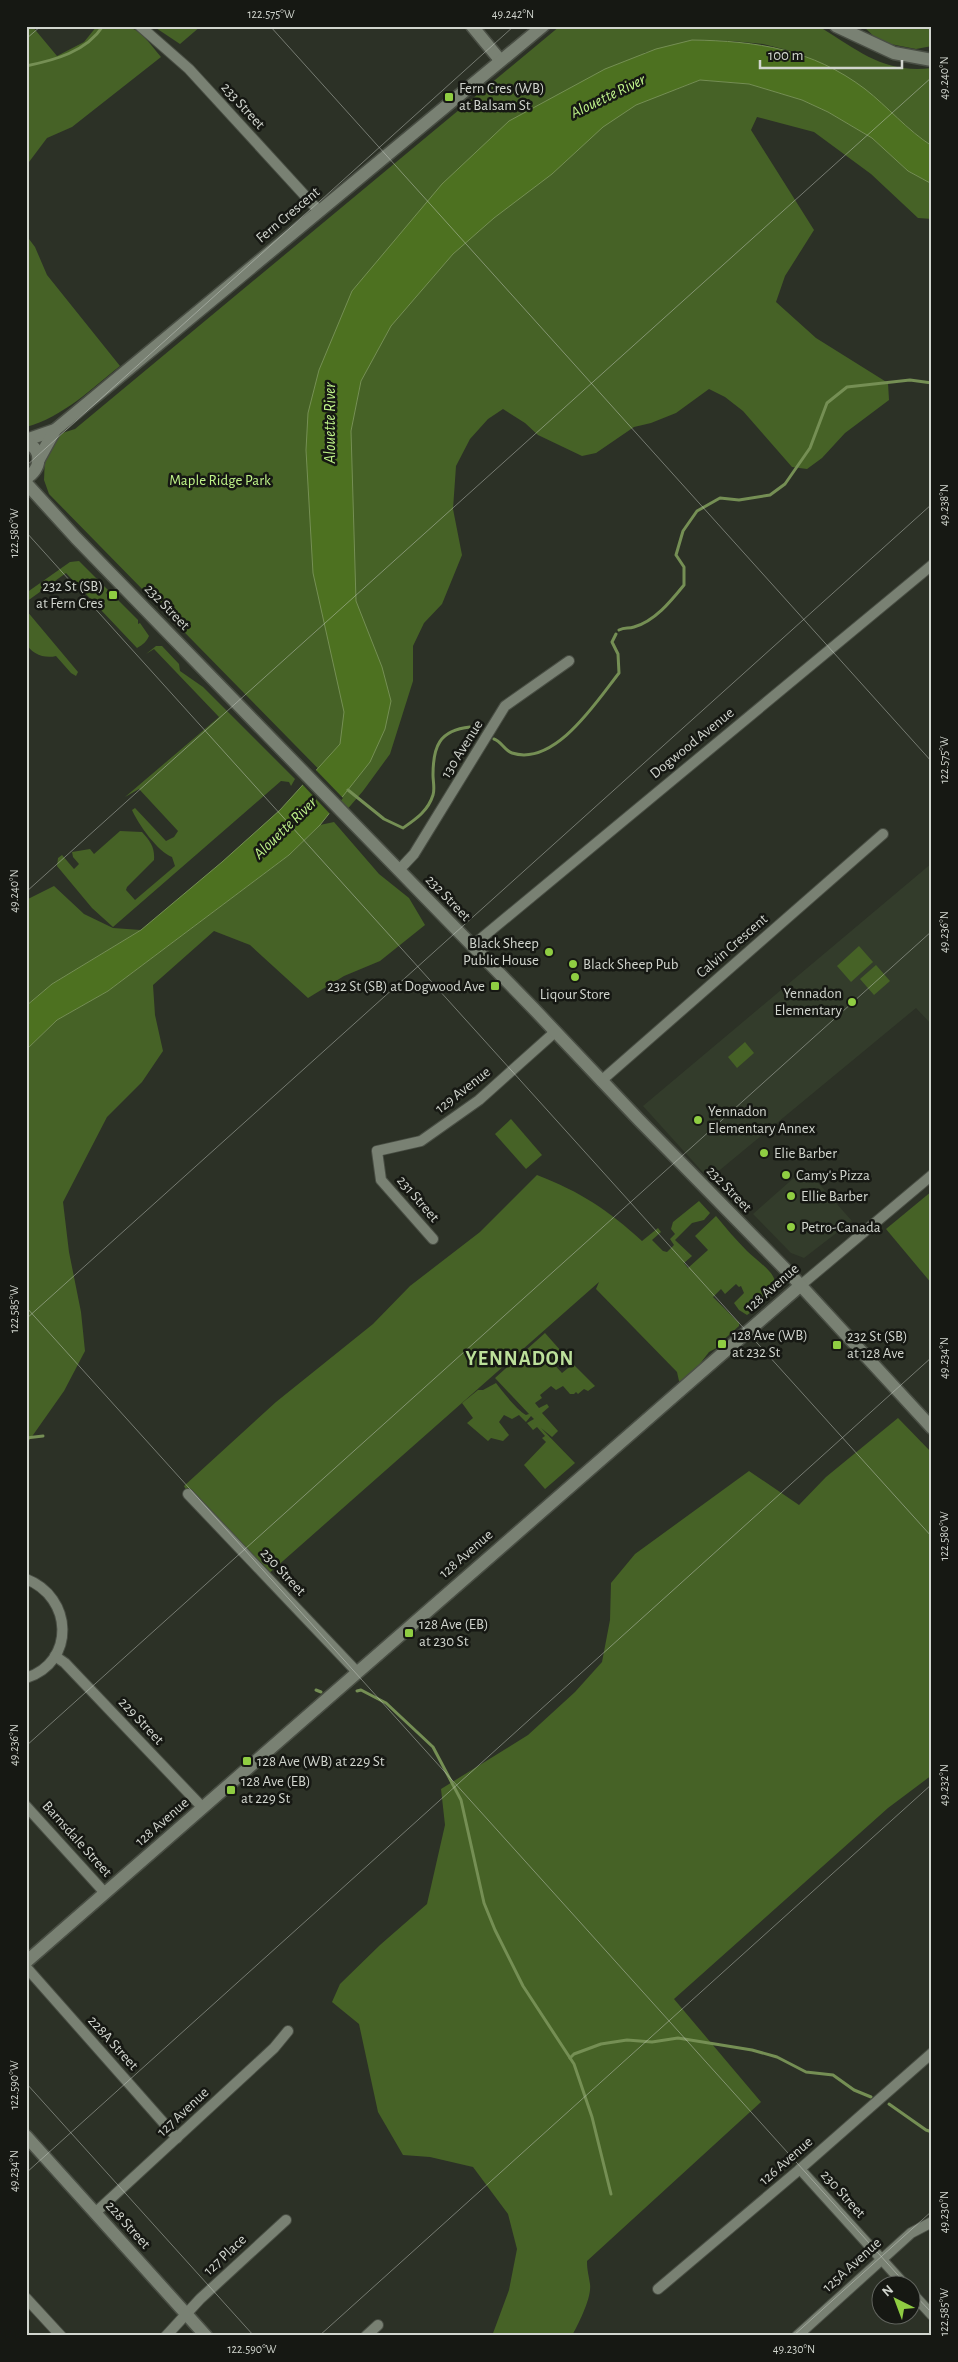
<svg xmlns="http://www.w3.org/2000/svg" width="958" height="2362" viewBox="0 0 958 2362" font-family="'Alegreya Sans',sans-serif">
  <rect width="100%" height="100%" fill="#2c3126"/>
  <g fill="#333c2b">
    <polygon points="932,863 932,1025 916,1008 709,1179 643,1106"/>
    <polygon points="805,1168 852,1221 804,1258 791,1253 753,1214"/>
  </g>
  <g fill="#466226">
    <path d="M26,26H32L57,56L84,42L97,26C138,26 135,25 161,57L72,127L47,138L26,166Z"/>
    <polygon points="153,26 201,26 180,44"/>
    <path d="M560,26H814L823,29C860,52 886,74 932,68V146L920,138L863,88L799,53L763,44L732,41L693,40L644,53L675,90L700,80L749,84L802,100L828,112L872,138L908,171L932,184V219L918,218L871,174L814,132L757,117L751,130L814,230L785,276L776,302L816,338L888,383L889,400L845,433L822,458L807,469L792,467L743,411L725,397L709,389L676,413L651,423L634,427L596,453L582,456L538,435L525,423L503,409L488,419L470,439L456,466L453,509L462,555L442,604L424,623L413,646V681L390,754L363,791L345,812L336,803L343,794L49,494L44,480L45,457L59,434L75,429Z"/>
    <polygon points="863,26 932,26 932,46 916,49 880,42"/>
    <path d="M26,235L35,247L47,275L120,366C91,389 63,417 26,427Z"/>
    <path d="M79,561L108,590L106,593L113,600L116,598L138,620V624L140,623L149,636C147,641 143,645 137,648L66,573L26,602V593L70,562Z"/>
    <path d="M26,610L78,672L76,676L71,673L56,656C45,659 30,654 26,642C23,633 26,619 26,610Z"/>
    <path d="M156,646H162L179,664L180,671L203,687L295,779L291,786L289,782L281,781L113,927L92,908L57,866L58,858L62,855L74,869L79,864L73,857L72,852L90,849L94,854L120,831L142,832C150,841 155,847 154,860L127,887L126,890L135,900L175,866L172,857C158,852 138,824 132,810L135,808L166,841L174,837L178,831L139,789L125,797L219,717L154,649L146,654Z"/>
    <polygon points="334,822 379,874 409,898 425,925 380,961 344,976 308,998 250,945 214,931 153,985 155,1015 163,1051 142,1082 107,1117 63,1202 69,1252 81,1312 85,1351 64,1391 26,1445 26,1050 57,1020 108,991 289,855 320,825"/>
    <polygon points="54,886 84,914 113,928 141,930 52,984 26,1006 26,900"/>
    <polygon points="859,946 873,962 851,982 837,966"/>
    <polygon points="876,965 890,981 874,995 860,979"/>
    <polygon points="745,1042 754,1053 737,1068 728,1057"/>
    <polygon points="511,1119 542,1155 526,1169 495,1134"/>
    <path d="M537,1175C581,1192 608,1210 642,1241L658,1228L661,1232L652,1240L663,1251L667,1252L674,1245L670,1239L675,1234L671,1229L673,1222L699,1201L710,1213L704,1220L692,1223L675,1240L692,1256L684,1263L688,1268L708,1250L695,1236L716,1216C726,1228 736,1240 747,1251C763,1267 790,1279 765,1301C759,1306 753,1311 747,1315L739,1310L734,1303L744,1293L741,1286L739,1287L736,1284L725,1294L721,1289L713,1297L739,1323V1326L719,1344L720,1346L709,1352L696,1369L681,1381H679L677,1372L596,1289L599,1282L266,1576L188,1494L184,1486L276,1402L373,1324L410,1286L480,1232Z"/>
    <polygon points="932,1191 932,1284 886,1229"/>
    <path d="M545,1333L561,1351L551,1361L562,1373L573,1364L595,1386L588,1391L584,1389L578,1394L576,1392L574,1394H570L563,1386L556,1390L551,1386L540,1395L542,1398L535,1403L539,1408L547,1404L549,1407L542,1413L558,1431L552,1437L541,1428L575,1463L545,1489L524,1465L546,1442L542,1438L545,1436L537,1427L533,1430L527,1423L534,1419L531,1416L526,1422L519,1415L512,1419L504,1415L499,1422L509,1435L503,1441L491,1438L488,1441L467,1423L473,1418L462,1403L478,1390H483L496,1383C503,1392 517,1410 526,1415L529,1414L495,1378Z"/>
    <path d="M898,1418L932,1453V1775L888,1808L674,1999L761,2102L587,2261C587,2271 589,2276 590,2284C592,2298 578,2324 572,2336H492L509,2290L517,2249L508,2214L473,2167L430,2157L403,2155L378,2112L359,2024L332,2002L340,1984L380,1945L427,1904L445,1825L441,1789L528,1735L575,1692L602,1662L610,1620L611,1583L635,1554L749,1471L799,1505L826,1477Z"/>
  </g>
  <path fill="#4d7120" stroke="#758f54" d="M692,40C757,41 812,49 865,89C888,107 907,130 932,146V184L908,171L872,138L828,112L802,100L749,84L700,80L636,105L603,127L552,174L494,218L453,254L391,326L361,381L351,431L356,601L382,667L391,701L385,729L370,762L320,825L289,855L108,991L57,1020L26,1050V1006L52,984L141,930L222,862L280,810L340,744L344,712L313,573L306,450L308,413L319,370L352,291L442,184L509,121L605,69L656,49Z"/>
  <polygon fill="#2c3126" points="314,768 343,798 330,814 301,783"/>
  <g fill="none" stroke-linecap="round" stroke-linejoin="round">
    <g stroke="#758f54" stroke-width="3">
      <path d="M26,66C55,60 86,52 103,26"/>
      <path d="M619,630C625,627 628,629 634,627C655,621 671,601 684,585V567L676,555L683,531L697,511L720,498L739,500L770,495L785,484L810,448L827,403L847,387L910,380L932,383"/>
      <path d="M494,739C501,741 505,751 512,753C555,767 597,701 619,673L618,654L612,642L616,634"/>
      <path d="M348,790L384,819L403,828C416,819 428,811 433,795C435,789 433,781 433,775C433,747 439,730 470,727L477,734"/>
      <polyline points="26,1438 43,1436"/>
      <polyline points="316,1690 321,1692"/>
      <polyline points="357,1691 361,1690 386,1703 433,1747 461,1800 484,1903 495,1930 523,1986 574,2064 592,2117 611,2194"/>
      <polyline points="570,2058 574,2054 601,2044 627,2040 652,2042 678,2038 752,2050 777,2057 806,2072 833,2075 854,2090 871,2097"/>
      <polyline points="889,2104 926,2130 932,2132"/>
    </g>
    <g stroke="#494e44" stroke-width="12">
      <g id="minor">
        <polyline points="140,26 189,69 319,211"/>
        <polyline points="399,870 414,854 505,706 569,661"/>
        <polyline points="472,946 932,565"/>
        <polyline points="601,1081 883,834"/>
        <polyline points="433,1239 381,1180 377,1151 421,1141 479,1100 555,1032"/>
        <polyline points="801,1285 932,1175"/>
        <polyline points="188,1494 357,1672"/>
        <path d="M26,1579C73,1597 76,1662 26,1678"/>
        <polyline points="55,1656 65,1663 203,1808"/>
        <polyline points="26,1806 105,1893"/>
        <polyline points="26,1967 177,2138"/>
        <polyline points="800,2169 904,2284"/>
        <polyline points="95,2213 274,2048 288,2031"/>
        <polyline points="658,2289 800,2169 932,2053"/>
        <polyline points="910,2291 932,2315"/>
        <polyline points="26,2298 61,2336"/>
        <polyline points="166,2336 200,2299 286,2220"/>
        <polyline points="366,2336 378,2325"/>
        <polyline points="797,2336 911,2233 932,2222"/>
      </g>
    </g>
    <g stroke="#494e44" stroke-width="15">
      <g id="tertiary">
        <polyline points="472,26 500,60"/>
        <polyline points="836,26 894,53 932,60"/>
        <polyline points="26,440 55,430 543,26"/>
        <polyline points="39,459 55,430"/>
        <polyline points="26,1962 801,1285"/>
        <polyline points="26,2136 206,2336"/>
      </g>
    </g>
    <g stroke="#494e44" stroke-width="15">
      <g id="secondary">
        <path d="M26,442C44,450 41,470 26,478"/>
        <polyline points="26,483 76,538 533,1008 639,1120 791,1275 932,1428"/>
      </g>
    </g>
    <use href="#minor" stroke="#798173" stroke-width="10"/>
    <use href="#tertiary" stroke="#798173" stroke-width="12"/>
    <use href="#secondary" stroke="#798173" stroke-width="12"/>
  </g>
  <path fill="none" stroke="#d1d5ce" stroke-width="1" stroke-opacity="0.45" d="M270,26L932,762M26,39L41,26M26,466L514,26M26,532L932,1537M26,892L932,77M26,1307L906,2284M26,1319L932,504M26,1746L932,931M26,2083L254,2336M26,2173L932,1357M910,2290L932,2313M319,2336L932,1784M793,2336L932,2211"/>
  <g fill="#8fcd42" stroke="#161813" stroke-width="2">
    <rect x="444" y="92" width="10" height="10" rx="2.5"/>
    <rect x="108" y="590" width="10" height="10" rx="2.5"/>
    <circle cx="549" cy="952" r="5"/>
    <circle cx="573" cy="964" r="5"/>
    <circle cx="575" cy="977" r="5"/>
    <rect x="490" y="981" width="10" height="10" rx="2.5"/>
    <circle cx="852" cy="1002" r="5"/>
    <circle cx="698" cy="1120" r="5"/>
    <circle cx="764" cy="1153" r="5"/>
    <circle cx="786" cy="1175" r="5"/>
    <circle cx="791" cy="1196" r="5"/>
    <circle cx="791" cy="1227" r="5"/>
    <rect x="717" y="1339" width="10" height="10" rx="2.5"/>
    <rect x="832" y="1340" width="10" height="10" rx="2.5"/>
    <rect x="404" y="1628" width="10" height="10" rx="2.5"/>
    <rect x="242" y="1756" width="10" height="10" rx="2.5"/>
    <rect x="226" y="1785" width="10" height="10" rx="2.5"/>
  </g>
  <g text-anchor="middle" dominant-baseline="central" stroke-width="5" stroke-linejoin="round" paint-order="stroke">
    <g font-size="15" fill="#d1d5ce" stroke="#161813" text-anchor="start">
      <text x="459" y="88">Fern Cres (WB)<tspan x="459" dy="17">at Balsam St</tspan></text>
      <text x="103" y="586" text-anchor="end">232 St (SB)<tspan x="103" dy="17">at Fern Cres</tspan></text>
      <text x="539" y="943" text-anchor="end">Black Sheep<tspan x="539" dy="17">Public House</tspan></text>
      <text x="583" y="964">Black Sheep Pub</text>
      <text x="485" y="986" text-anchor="end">232 St (SB) at Dogwood Ave</text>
      <text x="842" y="993" text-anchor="end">Yennadon<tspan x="842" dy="17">Elementary</tspan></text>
      <text x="575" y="994" text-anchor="middle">Liqour Store</text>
      <text x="708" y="1111">Yennadon<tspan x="708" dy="17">Elementary Annex</tspan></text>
      <text x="774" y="1153">Elie Barber</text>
      <text x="796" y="1175">Camy's Pizza</text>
      <text x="801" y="1196">Ellie Barber</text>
      <text x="801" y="1227">Petro-Canada</text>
      <text x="732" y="1335">128 Ave (WB)<tspan x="732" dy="17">at 232 St</tspan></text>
      <text x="847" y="1336">232 St (SB)<tspan x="847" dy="17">at 128 Ave</tspan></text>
      <text x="419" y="1624">128 Ave (EB)<tspan x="419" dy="17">at 230 St</tspan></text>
      <text x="257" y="1761">128 Ave (WB) at 229 St</text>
      <text x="241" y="1781">128 Ave (EB)<tspan x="241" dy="17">at 229 St</tspan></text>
    </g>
    <g font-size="15" fill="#d1d5ce" stroke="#161813">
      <text transform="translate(243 106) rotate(48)">233 Street</text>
      <text transform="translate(288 215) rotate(-40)">Fern Crescent</text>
      <text transform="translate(167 607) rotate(46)">232 Street</text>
      <text transform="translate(692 743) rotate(-39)">Dogwood Avenue</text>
      <text transform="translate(462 749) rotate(-58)">130 Avenue</text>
      <text transform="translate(448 898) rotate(46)">232 Street</text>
      <text transform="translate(732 946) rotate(-41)">Calvin Crescent</text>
      <text transform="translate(463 1090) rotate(-38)">129 Avenue</text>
      <text transform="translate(729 1189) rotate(46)">232 Street</text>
      <text transform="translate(418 1199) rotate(49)">231 Street</text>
      <text transform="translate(772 1288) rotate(-41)">128 Avenue</text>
      <text transform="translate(466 1554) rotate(-41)">128 Avenue</text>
      <text transform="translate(283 1572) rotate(47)">230 Street</text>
      <text transform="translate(141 1721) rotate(47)">229 Street</text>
      <text transform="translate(162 1822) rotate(-41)">128 Avenue</text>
      <text transform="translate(77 1839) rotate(48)">Barnsdale Street</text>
      <text transform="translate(113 2043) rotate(48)">228A Street</text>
      <text transform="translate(183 2112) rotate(-43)">127 Avenue</text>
      <text transform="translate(786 2161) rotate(-41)">126 Avenue</text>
      <text transform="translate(843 2194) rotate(48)">230 Street</text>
      <text transform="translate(128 2225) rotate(48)">228 Street</text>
      <text transform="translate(225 2255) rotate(-43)">127 Place</text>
      <text transform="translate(852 2265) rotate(-42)">125A Avenue</text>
    </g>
    <g font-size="15" fill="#bff389" stroke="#161813">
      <text x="220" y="480">Maple Ridge Park</text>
    </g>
    <g font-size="16" font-style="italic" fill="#c1f58b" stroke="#161813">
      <text transform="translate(608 96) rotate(-26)">Alouette River</text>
      <text transform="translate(330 423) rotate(-90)">Alouette River</text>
      <text transform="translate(285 828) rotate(-44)">Alouette River</text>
    </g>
    <g font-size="20" font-weight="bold" letter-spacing="1" fill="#bce09a" stroke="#161813">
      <text x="520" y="1359">YENNADON</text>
    </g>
  </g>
  <rect width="958" height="2362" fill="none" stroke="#161813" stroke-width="55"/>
  <g transform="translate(896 2300) rotate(318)"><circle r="24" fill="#161813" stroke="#61645e"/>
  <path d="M0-4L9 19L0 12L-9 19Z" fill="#8fcd42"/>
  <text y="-8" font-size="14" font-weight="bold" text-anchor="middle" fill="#d1d5ce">N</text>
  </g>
  <path d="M760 60v8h142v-8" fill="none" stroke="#d1d5ce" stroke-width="2.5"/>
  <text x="768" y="60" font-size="15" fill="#d1d5ce" stroke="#161813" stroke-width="4" paint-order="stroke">100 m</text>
  <rect x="28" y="28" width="902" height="2306" fill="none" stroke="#d1d5ce" stroke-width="2"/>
  <g font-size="12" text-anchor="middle" fill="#d1d5ce">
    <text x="271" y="18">122.575°W</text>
    <text x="513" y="18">49.242°N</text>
    <text transform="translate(944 78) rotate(-90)" y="4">49.240°N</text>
    <text transform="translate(944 505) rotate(-90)" y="4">49.238°N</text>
    <text transform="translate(14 533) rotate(-90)" y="4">122.580°W</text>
    <text transform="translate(944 760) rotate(-90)" y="4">122.575°W</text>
    <text transform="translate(14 891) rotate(-90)" y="4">49.240°N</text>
    <text transform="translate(944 932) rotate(-90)" y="4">49.236°N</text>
    <text transform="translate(14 1309) rotate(-90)" y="4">122.585°W</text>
    <text transform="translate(944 1358) rotate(-90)" y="4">49.234°N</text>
    <text transform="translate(944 1536) rotate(-90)" y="4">122.580°W</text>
    <text transform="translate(14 1745) rotate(-90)" y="4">49.236°N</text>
    <text transform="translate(944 1785) rotate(-90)" y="4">49.232°N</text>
    <text transform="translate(14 2085) rotate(-90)" y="4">122.590°W</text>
    <text transform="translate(14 2171) rotate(-90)" y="4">49.234°N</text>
    <text transform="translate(944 2212) rotate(-90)" y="4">49.230°N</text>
    <text transform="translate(944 2312) rotate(-90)" y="4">122.585°W</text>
    <text x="252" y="2353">122.590°W</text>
    <text x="794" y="2353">49.230°N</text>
  </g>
</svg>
